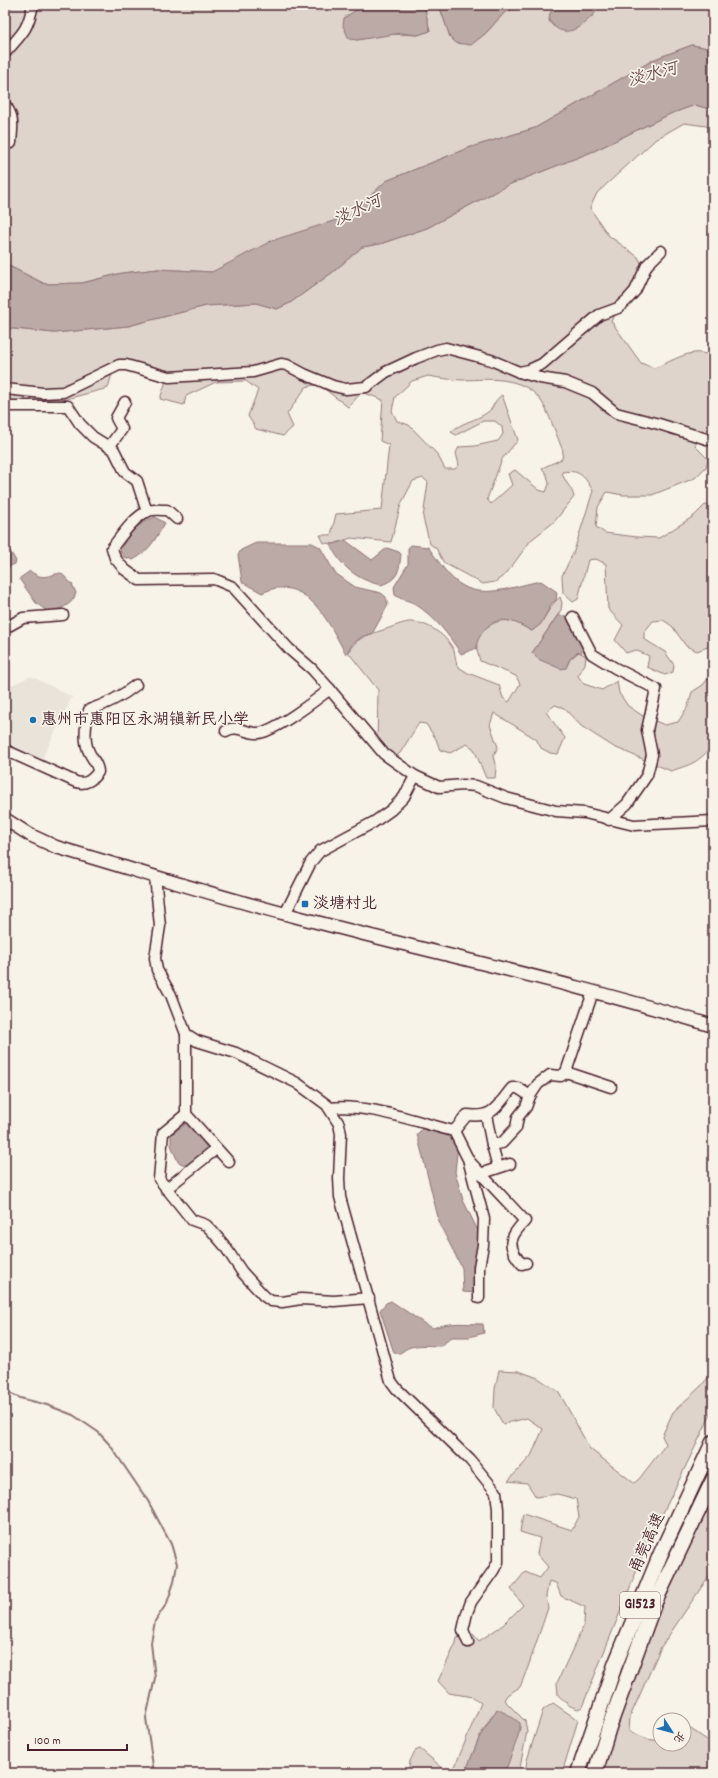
<svg xmlns="http://www.w3.org/2000/svg" width="718" height="1778" viewBox="0 0 718 1778" font-family="Dekko,'LXGW WenKai TC',sans-serif">
  <rect width="100%" height="100%" fill="#f7f3e8"/>
  <filter id="ink" filterUnits="userSpaceOnUse"><feTurbulence type="fractalNoise" baseFrequency=".025" numOctaves="2"/><feDisplacementMap in="SourceGraphic" scale="8" xChannelSelector="R" yChannelSelector="G"/><feConvolveMatrix kernelMatrix="1 2 1 2 8 2 1 2 1" color-interpolation-filters="sRGB"/></filter>
  <g filter="url(#ink)">
    <polygon fill="#eae3da" points="31,676 72,697 42,759 5,743 5,692 7,687"/>
    <g fill="#ded4cc" stroke="#947a7c" fill-rule="evenodd">
      <polygon points="5,5 375,5 356,10 357,40 386,34 418,35 430,31 424,5 439,5 450,37 485,34 505,12 525,5 557,5 549,21 553,26 565,31 591,18 601,5 713,5 713,49 692,45 655,59 535,128 468,148 386,181 349,216 329,223 212,272 158,269 122,273 82,283 45,284 5,264"/>
      <path d="M695,105L713,110V129L706,126L684,123L656,139L597,193L590,208L608,235L638,257L644,268L634,298L616,314L611,321L641,363L654,368C672,362 695,344 713,358V432L699,438L695,446L708,459L706,467L695,478L652,495H623L607,492L598,507L596,527L605,533L637,537L659,538L694,516L705,505L713,506V645L697,651L686,646L672,626L663,620L653,621L644,632V639L665,652L674,665L673,672L665,675L647,667L649,656L635,650L626,653L615,640L623,625L608,609L606,564L596,559L588,560L578,599L573,602L563,593L562,576L574,551L593,491C585,477 580,469 562,472C564,482 572,487 574,497L554,522L531,540L506,574L495,582L483,584L444,563L436,548L430,544L423,518L428,482L423,478L413,481L401,504L391,542L351,538L334,544L324,543L320,535H331L336,514L382,510L389,445L380,441L383,400L362,392L348,407L318,384L306,387L287,414L293,427L283,436L256,429L248,416L258,390L246,381L216,382L186,396L184,405L160,399L166,381L129,367L112,374L108,388L59,401H5V328L54,333L128,326L206,306L256,303L277,309L290,303L333,272L362,247L380,244L427,228L508,185L594,151L670,114ZM428,376C439,378 452,380 464,380C489,379 521,376 539,398C548,409 557,437 563,451L562,459L542,468L547,475L549,484L546,492L539,490L515,470L508,474L512,485L491,504L487,499L502,459L518,440L502,395C493,401 494,408 488,412C476,421 461,422 451,432L456,435L483,421H495L502,427L503,434L498,441L475,446L459,447L456,453L459,465L455,469H445L437,454L409,425L397,421L392,411L395,397L412,381Z"/>
      <path d="M560,597L562,603L561,610L532,653L566,668L570,659L579,652L586,656L585,664L578,676L584,684L602,690L617,681L619,693L628,706L643,716L665,725L678,722L688,706L692,692L703,685L713,672V745C698,763 692,764 671,771L614,747L581,726L564,708L555,705L546,712L565,738L558,754L550,753L541,748L536,739L494,713L490,725L498,747L493,756L496,768L495,778H486L474,749L467,744L450,753L440,750L436,739L426,724L419,723L400,753L389,762L377,749L378,690L348,652C357,637 368,635 383,630C391,628 404,621 413,622C428,623 448,636 454,651C455,655 456,661 457,666L468,673L499,685L503,698L509,702L520,684L516,676L480,661C479,657 477,651 476,646C476,631 496,618 510,621C517,622 525,628 532,631C546,621 547,608 560,597Z"/>
      <polygon points="499,1370 519,1371 538,1378 559,1392 590,1449 634,1483 639,1479 666,1444 662,1436 673,1412 700,1387 713,1372 713,1410 645,1550 582,1707 578,1709 570,1706 558,1695 557,1683 584,1624 585,1607 561,1596 556,1583 549,1581 546,1596 548,1608 528,1667 520,1687 507,1695 504,1700 525,1721 527,1731 519,1773 499,1773 506,1770 510,1754 493,1714 480,1736 465,1773 408,1773 410,1761 415,1751 420,1749 445,1770 454,1769 481,1703 473,1697 449,1693 438,1681 456,1643 457,1638 473,1634 479,1641 503,1625 523,1605 511,1589 525,1572 540,1578 548,1567 537,1554 540,1538 520,1532 523,1514 572,1530 579,1517 576,1499 557,1494 536,1497 527,1483 508,1481 531,1456 543,1429 527,1418 503,1424 494,1408 495,1389"/>
      <polygon points="713,1490 713,1570 661,1647 630,1717 629,1731 647,1739 660,1741 660,1744 684,1744 685,1725 707,1740 713,1741 713,1773 600,1773 660,1607"/>
      <polygon points="553,1703 578,1720 562,1773 525,1773 527,1760 543,1710"/>
    </g>
    <g fill="#bcaaa7" stroke="#8e7275">
      <polygon points="375,5 424,5 430,31 418,35 401,33 357,40 349,39 343,26 344,18 356,10"/>
      <polygon points="439,5 525,5 505,12 485,34 471,45 456,43 450,37"/>
      <path d="M557,5H601C589,21 566,46 549,20L550,13Z"/>
      <polygon points="692,45 713,49 713,110 695,105 670,114 594,151 508,185 427,228 380,244 362,247 333,272 290,303 277,309 256,303 206,306 128,326 54,333 5,328 5,264 45,284 82,283 122,273 158,269 212,272 271,241 349,216 386,181 468,148 535,128 655,59"/>
      <path d="M155,517L165,523C156,538 149,552 133,560L124,557L120,551C127,535 138,523 155,517Z"/>
      <path d="M345,540L372,560L387,548L399,552L401,554C399,571 399,579 381,585C357,580 340,566 330,544H334Z"/>
      <path d="M256,543H312L320,547L335,573L355,587L381,593L386,597L388,605L372,634L363,636L353,643L346,654C330,627 314,585 276,588C272,589 266,591 262,593L242,582L238,555L241,550Z"/>
      <path d="M411,545L428,547C438,560 448,578 463,586C486,599 517,585 541,581L557,592L556,600L552,603L541,624L532,631C514,621 497,612 482,633C479,638 476,642 477,648L461,654C449,635 435,617 415,604C409,600 401,600 395,595L394,587L408,564V548Z"/>
      <polygon points="5,550 10,551 16,561 15,564 5,568"/>
      <path d="M30,571C44,581 47,575 61,573L72,584L76,593C73,605 59,611 47,611L36,603L20,580V578Z"/>
      <polygon points="558,615 567,616 583,649 581,653 578,652 570,659 566,668 561,669 538,659 532,653"/>
      <polygon points="188,1122 208,1149 190,1167 178,1162 171,1145 171,1135"/>
      <polygon points="424,1127 447,1132 454,1137 458,1144 455,1172 463,1200 480,1235 477,1293 463,1292 462,1268 440,1225 417,1134"/>
      <path d="M391,1301L425,1324L433,1328C453,1321 463,1324 483,1324L484,1333L469,1337H452L441,1346C431,1346 418,1344 408,1348C403,1350 401,1355 394,1353L380,1310L386,1303Z"/>
      <path d="M497,1709L509,1715L520,1723C522,1730 509,1760 506,1770L499,1773H465L480,1736Z"/>
    </g>
    <g fill="none" stroke-linecap="round" stroke-linejoin="round">
      <polyline stroke="#8e7275" stroke-width="2" points="5,1391 20,1398 47,1405 73,1415 98,1432 110,1445 148,1501 171,1544 177,1564 174,1582 167,1603 155,1621 151,1643 155,1678 146,1718 154,1773"/>
      <g stroke="#4a1f2b" stroke-width="13">
        <g id="minor">
          <path d="M5,53C22,33 27,32 33,5"/>
          <path d="M5,105C15,117 12,128 11,143"/>
          <polyline points="519,372 529,370 542,364 599,315 618,308 627,300 635,291 647,265 661,251"/>
          <polyline points="5,389 43,393 63,392 119,365 126,365 169,377 253,372 281,364 287,365 304,374 333,386 346,389 366,387 386,372 416,358 437,350 446,348 491,360 519,372 540,378 565,382 592,393 616,413 659,424 713,441"/>
          <polyline points="5,406 68,406 80,424 93,437 114,450 125,472 137,481 147,512"/>
          <polyline points="109,447 122,429 116,418 125,402"/>
          <path d="M177,519L167,510C161,510 153,509 148,511C133,518 122,535 112,548L115,558L124,569L139,580L214,579L233,587L289,649L312,669L327,686L384,754L415,776L404,797L391,810L374,822L320,851L311,862L285,914"/>
          <polyline points="573,617 592,654 615,668 656,689 647,730 652,755 647,775 627,804 609,820"/>
          <polyline points="5,628 23,618 63,615"/>
          <path d="M226,731C237,724 247,734 259,733C275,731 316,700 330,689"/>
          <path d="M5,750L76,782C86,785 92,780 98,772C98,764 92,759 89,752C83,740 86,722 89,710C107,704 121,697 136,685"/>
          <polyline points="415,776 439,787 463,785 476,786 506,798 556,811 585,813 634,825 713,821"/>
          <polyline points="155,876 160,926 155,958 157,970 171,995 186,1034 186,1114 229,1162"/>
          <polyline points="186,1034 197,1041 236,1053 297,1083 327,1105 339,1124 341,1134 339,1178 340,1197 391,1381 397,1389 470,1460 496,1492 498,1509 498,1562 493,1571 471,1602 467,1613 463,1630 468,1642"/>
          <polyline points="566,1072 611,1087"/>
          <path d="M329,1108C367,1103 416,1122 454,1131L469,1161L525,1221C509,1237 506,1246 522,1264L526,1263"/>
          <polyline points="186,1114 163,1133 159,1179 192,1220 206,1225 212,1231 224,1245 242,1272 264,1296 271,1301 282,1302 301,1299 334,1301 369,1298"/>
          <polyline points="486,1115 492,1145"/>
          <path d="M454,1131L467,1115C494,1118 496,1107 512,1088H518L530,1096"/>
          <polyline points="469,1163 484,1219 483,1245 479,1267 479,1298"/>
          <polyline points="498,1167 492,1145 502,1143 516,1128 518,1117 526,1107 530,1096 538,1084 550,1075 561,1076 566,1072 593,992"/>
          <polyline points="480,1174 510,1164"/>
          <polyline points="166,1189 216,1149"/>
        </g>
      </g>
      <g stroke="#4a1f2b" stroke-width="15">
        <path id="major" d="M5,819L30,835L56,847C132,869 209,894 286,914C428,952 572,982 713,1026"/>
      </g>
      <g stroke="#4a1f2b" stroke-width="17">
        <g id="highway">
          <polyline points="578,1773 615,1665 661,1553 713,1442"/>
          <polyline points="595,1773 609,1727 654,1604 713,1480"/>
        </g>
      </g>
      <use href="#minor" stroke="#f7f3e8" stroke-width="10"/>
      <use href="#major" stroke="#f7f3e8" stroke-width="12"/>
      <use href="#highway" stroke="#f7f3e8" stroke-width="14"/>
    </g>
  </g>
  <g fill="#1f6fb2" stroke="#f7f3e8" stroke-width="1.5">
    <circle cx="33" cy="720" r="4"/>
    <rect x="301" y="900" width="8" height="8" rx="2"/>
  </g>
  <g text-anchor="middle" dominant-baseline="central" stroke-width="3.5" stroke-linejoin="round" paint-order="stroke">
    <rect fill="#f7f3e8" stroke="#7e5f64" stroke-width="1" x="620" y="1592" width="40" height="26" rx="3"/>
    <g font-size="15" font-weight="bold" fill="#4a1f2b">
      <text x="640" y="1605">G1523</text>
    </g>
    <g font-size="16" fill="#4a1f2b" stroke="#f7f3e8" text-anchor="start">
      <text x="41" y="720">惠州市惠阳区永湖镇新民小学</text>
      <text x="313" y="904">淡塘村北</text>
    </g>
    <g font-size="16" fill="#4a1f2b" stroke="#f7f3e8">
      <text transform="translate(648 1543) rotate(-66)">甬莞高速</text>
    </g>
    <g font-size="17" font-style="italic" fill="#6c4950" stroke="#f7f3e8">
      <text transform="translate(653 76) rotate(-15)">淡水河</text>
      <text transform="translate(358 212) rotate(-25)">淡水河</text>
    </g>
  </g>
  <rect width="718" height="1778" fill="none" stroke="#f7f3e8" stroke-width="20"/>
  <rect x="10" y="10" width="698" height="1758" fill="none" stroke="#4a1f2b" stroke-width="1.5" filter="url(#ink)"/>
  <g transform="translate(672 1732) rotate(126)"><circle r="19" fill="#f7f3e8" stroke="#b29e9c"/>
  <path d="M0-3L7 15L0 10L-7 15Z" fill="#1f6fb2"/>
  <text y="-6" font-size="11" font-weight="bold" text-anchor="middle" fill="#4a1f2b">北</text>
  </g>
  <path d="M28 1744v6h99v-6" fill="none" stroke="#4a1f2b" stroke-width="2"/>
  <text x="34" y="1744" font-size="12" fill="#4a1f2b" stroke="#f7f3e8" stroke-width="3" paint-order="stroke">100 m</text>
</svg>
